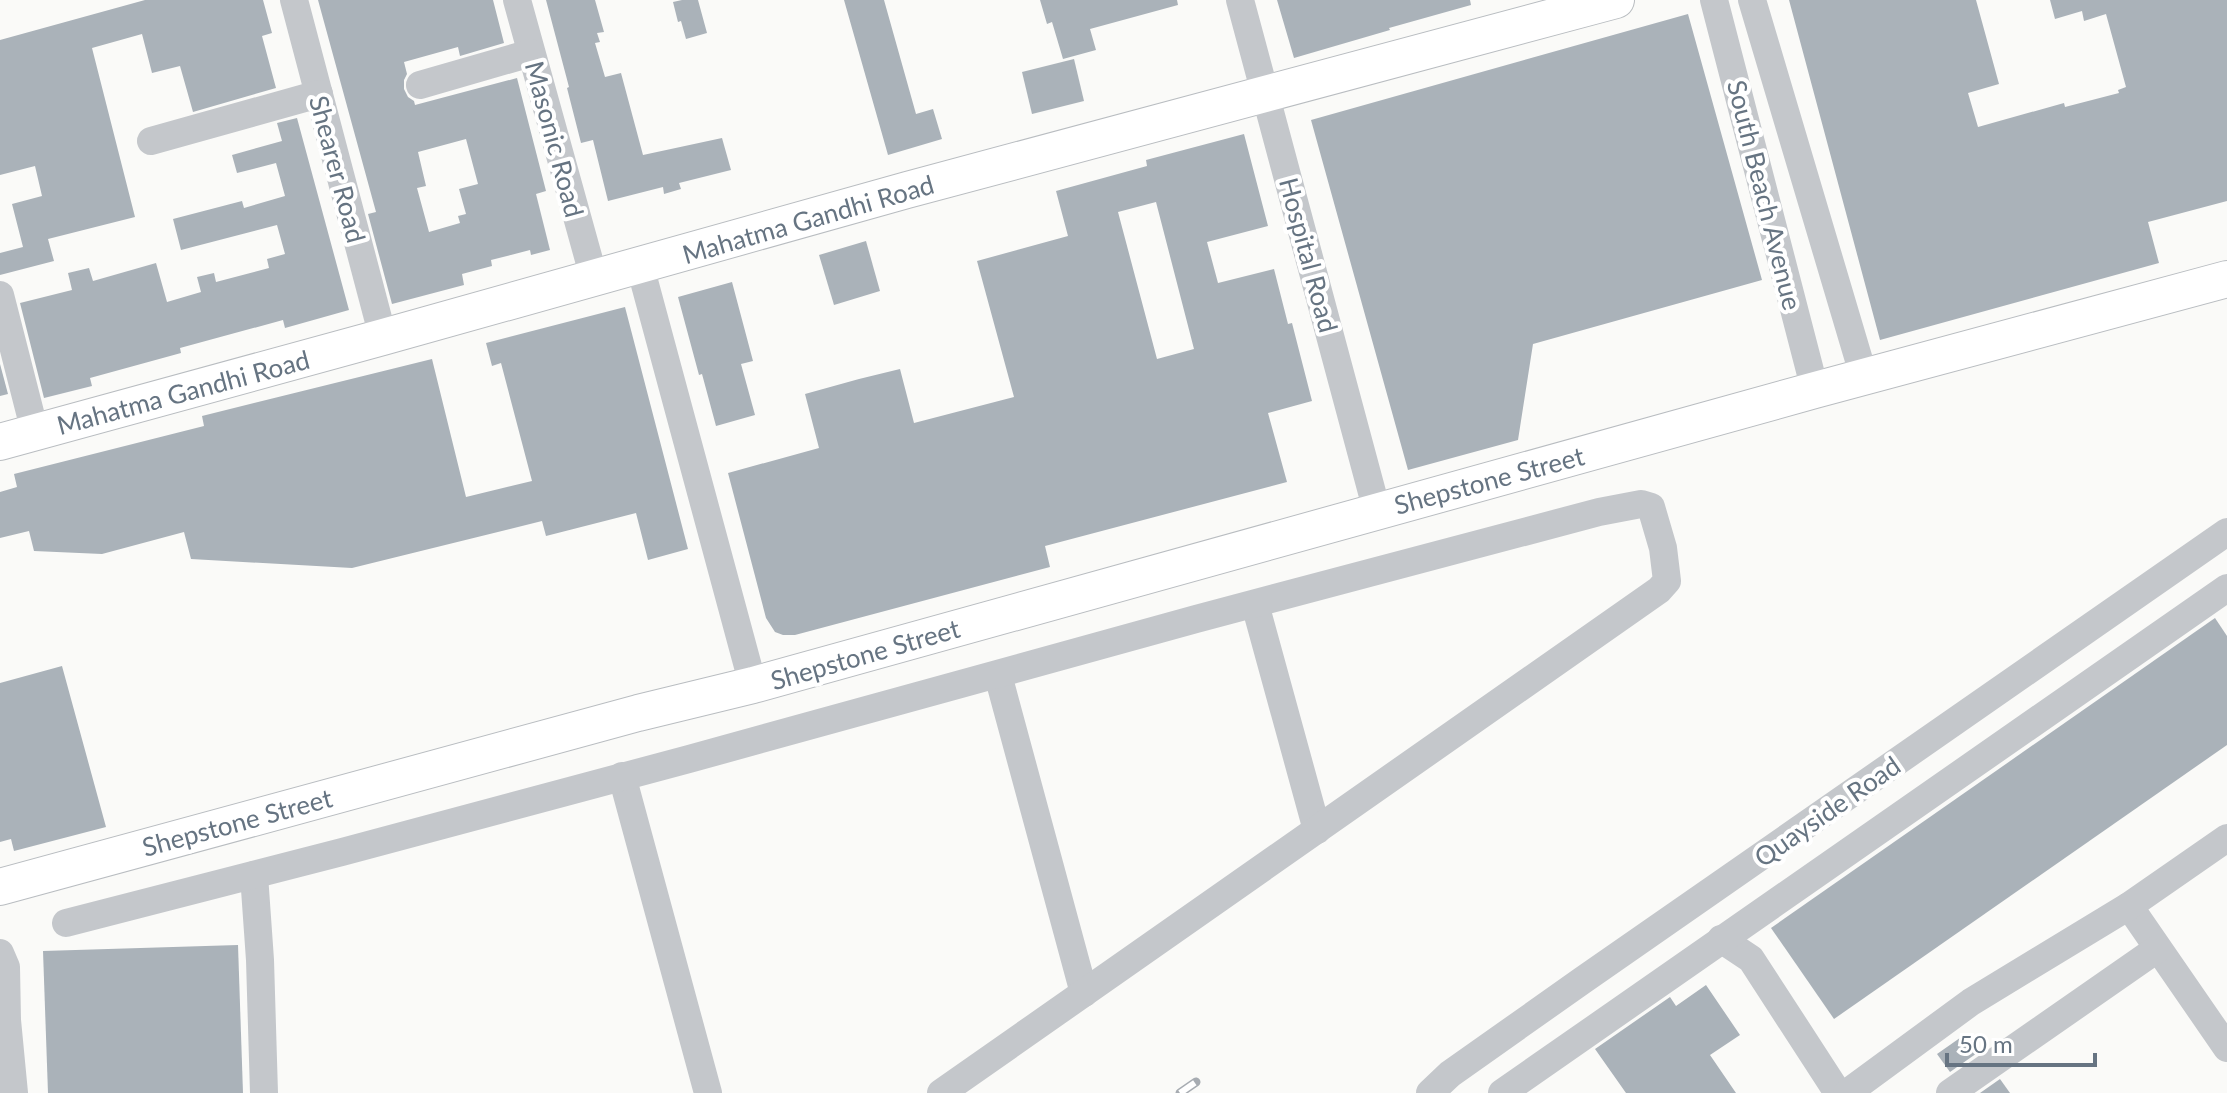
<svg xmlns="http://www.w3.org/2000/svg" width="2227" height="1093" viewBox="0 0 2227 1093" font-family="Lato,sans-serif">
  <rect width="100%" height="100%" fill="#fafaf8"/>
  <g fill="#aab2b9" fill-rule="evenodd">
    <polygon points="145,0 263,0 272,33 262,36 276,88 193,112 180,66 152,73 142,34 92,48 135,217 48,239 54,261 0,275 0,253 23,247 12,204 42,196 35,166 0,175 0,40"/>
    <path d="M318,0H493L504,43L460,56L458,47L404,62L407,74L404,80V89L408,97L414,101L415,105L517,78L546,191L536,194L550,250L531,255L530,250L491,260L492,266L462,274L464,285L392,304L368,214L376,212ZM466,139L478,184L459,189L466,214L458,216L460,223L429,232L417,188L426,186L418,152Z"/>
    <polygon points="546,0 595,0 604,32 597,33 600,42 595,43 605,77 621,73 643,155 722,138 731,170 679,183 681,189 664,194 663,187 608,201 593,140 581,143 567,88 569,87"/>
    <polygon points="682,0 698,0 707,33 686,39 681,21 678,22 673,2"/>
    <polygon points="844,0 884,0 916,114 933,109 942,139 888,155"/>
    <polygon points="1040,0 1177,0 1178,5 1090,29 1096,50 1063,59 1052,22 1047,24"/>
    <polygon points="1277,0 1470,0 1471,5 1389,28 1390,30 1294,58"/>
    <polygon points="1789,0 1976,0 1999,84 1968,93 1978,127 2064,103 2065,107 2119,93 2118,90 2126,87 2106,14 2084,21 2082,11 2055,19 2050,0 2227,0 2227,201 2148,222 2159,263 1880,340"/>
    <polygon points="1688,14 1762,280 1533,344 1518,440 1408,470 1311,120"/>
    <polygon points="1074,59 1084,101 1032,114 1022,72"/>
    <polygon points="297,118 349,310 285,328 283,320 180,348 181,353 90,378 92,386 44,398 20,303 72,290 68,273 89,268 93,281 156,263 167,302 201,292 197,277 214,273 216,282 269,268 267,259 285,254 277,225 181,250 173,219 242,201 244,208 285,196 276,163 237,173 232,155 282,141 277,123"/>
    <path d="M1244,134L1268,226L1207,242L1218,283L1274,269L1288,324L1292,323L1312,401L1268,413L1287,482L1045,546L1050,567L795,635H783L775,632L766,618L728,473L819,448L805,394L859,379L900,369L914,423L1014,397L977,261L1068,236L1056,191L1147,166L1146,160ZM1156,202L1194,349L1157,359L1118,212Z"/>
    <polygon points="866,241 880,291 834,305 819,255"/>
    <polygon points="732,282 753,361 741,364 755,415 716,426 702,374 699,375 678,297"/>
    <polygon points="625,307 688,549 648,560 636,513 546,536 542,521 352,568 191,559 184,532 102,554 34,551 29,531 0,538 0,492 17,487 14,474 204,426 202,416 432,359 466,497 532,481 501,363 492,366 486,343"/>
    <polygon points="0,364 8,394 0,396"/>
    <polygon points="2215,618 2227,636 2227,745 1834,1019 1771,928"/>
    <polygon points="62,666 106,827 14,851 11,839 0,842 0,683"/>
    <polygon points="238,945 243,1093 48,1093 43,951"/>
    <polygon points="1706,985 1740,1035 1710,1055 1736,1093 1626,1093 1595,1049 1670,997 1676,1006"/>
    <polygon points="1967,1033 1980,1051 1950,1072 1937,1054"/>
    <polygon points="2000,1079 2010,1093 1980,1093"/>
  </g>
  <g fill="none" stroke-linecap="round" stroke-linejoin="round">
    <g stroke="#b9bdc1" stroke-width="38">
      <g id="major">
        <polyline points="0,442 383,337 907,190 1616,0"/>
        <polyline points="0,887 638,713 753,685 1815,390 2227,279"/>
      </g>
    </g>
    <g stroke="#c4c7cb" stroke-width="28">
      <polyline points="294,0 383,337"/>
      <polyline points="517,0 594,278"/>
      <polyline points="1240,0 1377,511"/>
      <polyline points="1714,0 1815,390"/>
      <polyline points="1752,0 1864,377"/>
      <polyline points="420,85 531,53"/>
      <polyline points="151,141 319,94"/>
      <polyline points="640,266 753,685"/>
      <polyline points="0,295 35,432"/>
      <polyline points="1255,604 1317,830"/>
      <polyline points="998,675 1084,993"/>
      <polyline points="622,776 708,1093"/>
      <polyline points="254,875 260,960 264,1093"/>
      <polyline points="2129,906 2227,1048"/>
      <polyline points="66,923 342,852 689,759 1196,619 1599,512 1641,504 1651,507 1663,548 1667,581 1659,590 941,1093"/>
      <polyline points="1721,939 1751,959 1838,1093"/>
      <polyline points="0,953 6,967 7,1020 14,1093"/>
      <polyline points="1430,1093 1450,1074 1583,980 2227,532"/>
      <polyline points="1502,1093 2227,588"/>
      <polyline points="1847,1093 1971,1002 2129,906 2227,838"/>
      <polyline points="1950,1093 2157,949"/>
    </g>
    <use href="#major" stroke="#fff" stroke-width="36"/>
    <g stroke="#a7acb2" stroke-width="9">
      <polyline id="rail" points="1180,1093 1196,1082"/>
    </g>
    <use href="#rail" stroke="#fff" stroke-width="6" stroke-dasharray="18" stroke-linecap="butt"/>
  </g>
  <g text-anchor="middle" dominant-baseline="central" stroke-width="8" stroke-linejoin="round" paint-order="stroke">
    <g font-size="26" fill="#667482" stroke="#fff">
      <text transform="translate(555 139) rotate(75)">Masonic Road</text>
      <text transform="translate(338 169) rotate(75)">Shearer Road</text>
      <text transform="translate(1765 195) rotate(76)">South Beach Avenue</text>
      <text transform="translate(808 219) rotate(-16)">Mahatma Gandhi Road</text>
      <text transform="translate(1309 255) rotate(75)">Hospital Road</text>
      <text transform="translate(183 392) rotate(-15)">Mahatma Gandhi Road</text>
      <text transform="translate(1489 480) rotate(-15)">Shepstone Street</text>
      <text transform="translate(865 654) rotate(-16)">Shepstone Street</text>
      <text transform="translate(1827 811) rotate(-35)">Quayside Road</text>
      <text transform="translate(237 822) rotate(-15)">Shepstone Street</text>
    </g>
  </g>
  <path d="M1947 1053v12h148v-12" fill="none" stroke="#667482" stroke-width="4"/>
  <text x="1959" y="1053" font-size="24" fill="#667482" stroke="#ffffff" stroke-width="6" paint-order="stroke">50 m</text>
</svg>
